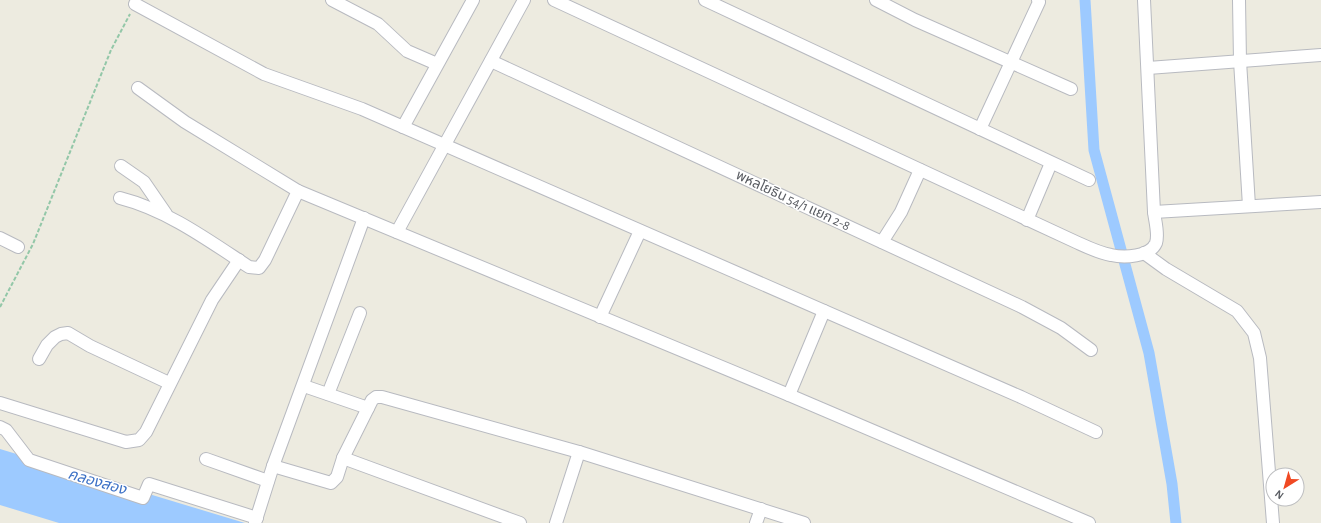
<svg xmlns="http://www.w3.org/2000/svg" width="1321" height="523" viewBox="0 0 1321 523" font-family="'Alegreya Sans','Noto Sans Thai',sans-serif">
  <rect width="100%" height="100%" fill="#edebe0"/>
  <polygon fill="#9dcaff" points="0,449 245,523 59,523 0,505"/>
  <g fill="none" stroke-linecap="round" stroke-linejoin="round">
    <polyline stroke="#9dcaff" stroke-width="11" points="1085,0 1094,150 1149,353 1172,484 1176,523"/>
    <g stroke="#b8bac0" stroke-width="14">
      <g id="minor">
        <polyline points="332,0 378,24 407,51 437,64"/>
        <path d="M554,0L1076,242C1087,247 1099,253 1111,255C1124,258 1150,257 1156,243C1159,234 1155,221 1154,212L1144,0"/>
        <polyline points="705,0 1089,180"/>
        <polyline points="876,0 915,20 1071,89"/>
        <polyline points="1239,0 1240,61 1249,206"/>
        <polyline points="135,4 264,74 362,109 1021,397 1096,432"/>
        <polyline points="491,61 1022,307 1061,328 1091,350"/>
        <polyline points="1148,68 1321,55"/>
        <polyline points="138,88 185,122 298,191 789,395 1089,523"/>
        <polyline points="403,127 473,0"/>
        <polyline points="980,129 1039,2 1038,0"/>
        <polyline points="121,166 144,182 166,214"/>
        <path d="M120,198C167,210 208,240 249,267L259,268L265,260L298,191"/>
        <polyline points="1154,212 1321,202"/>
        <polyline points="1027,220 1051,163"/>
        <polyline points="397,232 524,0"/>
        <polyline points="0,238 18,247"/>
        <polyline points="882,242 901,212 920,170"/>
        <polyline points="1144,253 1166,269 1237,311 1254,333 1260,358 1273,523"/>
        <polyline points="600,317 640,231"/>
        <polyline points="39,359 47,345 55,337 61,334 68,333 90,346 169,383"/>
        <polyline points="304,386 368,408"/>
        <polyline points="328,394 360,313"/>
        <polyline points="789,395 824,311"/>
        <polyline points="0,403 126,442 139,440 146,432 212,300 239,260"/>
        <polyline points="0,427 6,430 29,460 143,498 149,484 257,518"/>
        <polyline points="343,458 520,523"/>
        <polyline points="206,459 268,481"/>
        <polyline points="273,466 331,483 337,477 343,458 372,400 376,397 382,397 579,452 804,523"/>
        <polyline points="255,523 273,466 364,218"/>
        <polyline points="556,523 579,452"/>
        <polyline points="756,523 761,509"/>
      </g>
    </g>
    <polyline stroke="#93c7a8" stroke-width="2" stroke-dasharray="4 2" stroke-linecap="butt" points="0,307 33,244 111,50 130,14"/>
    <use href="#minor" stroke="#fff" stroke-width="12"/>
  </g>
  <g text-anchor="middle" dominant-baseline="central" stroke-width="3" stroke-linejoin="round" paint-order="stroke">
    <g font-size="14" fill="#595c62" stroke="#fff">
      <text transform="translate(793 201) rotate(25)">พหลโยธิน 54/1 แยก 2-8</text>
    </g>
    <g font-size="15" font-style="italic" fill="#3c71c6" stroke="#fff">
      <text transform="translate(97 482) rotate(16)">คลองสอง</text>
    </g>
  </g>
  <g transform="translate(1285 487) rotate(217)"><circle r="19" fill="#ffffff" stroke="#bdbec0"/>
  <path d="M0-3L7 15L0 10L-7 15Z" fill="#f04923"/>
  <text y="-6" font-size="11" font-weight="bold" text-anchor="middle" fill="#595c62">N</text>
  </g>
</svg>
